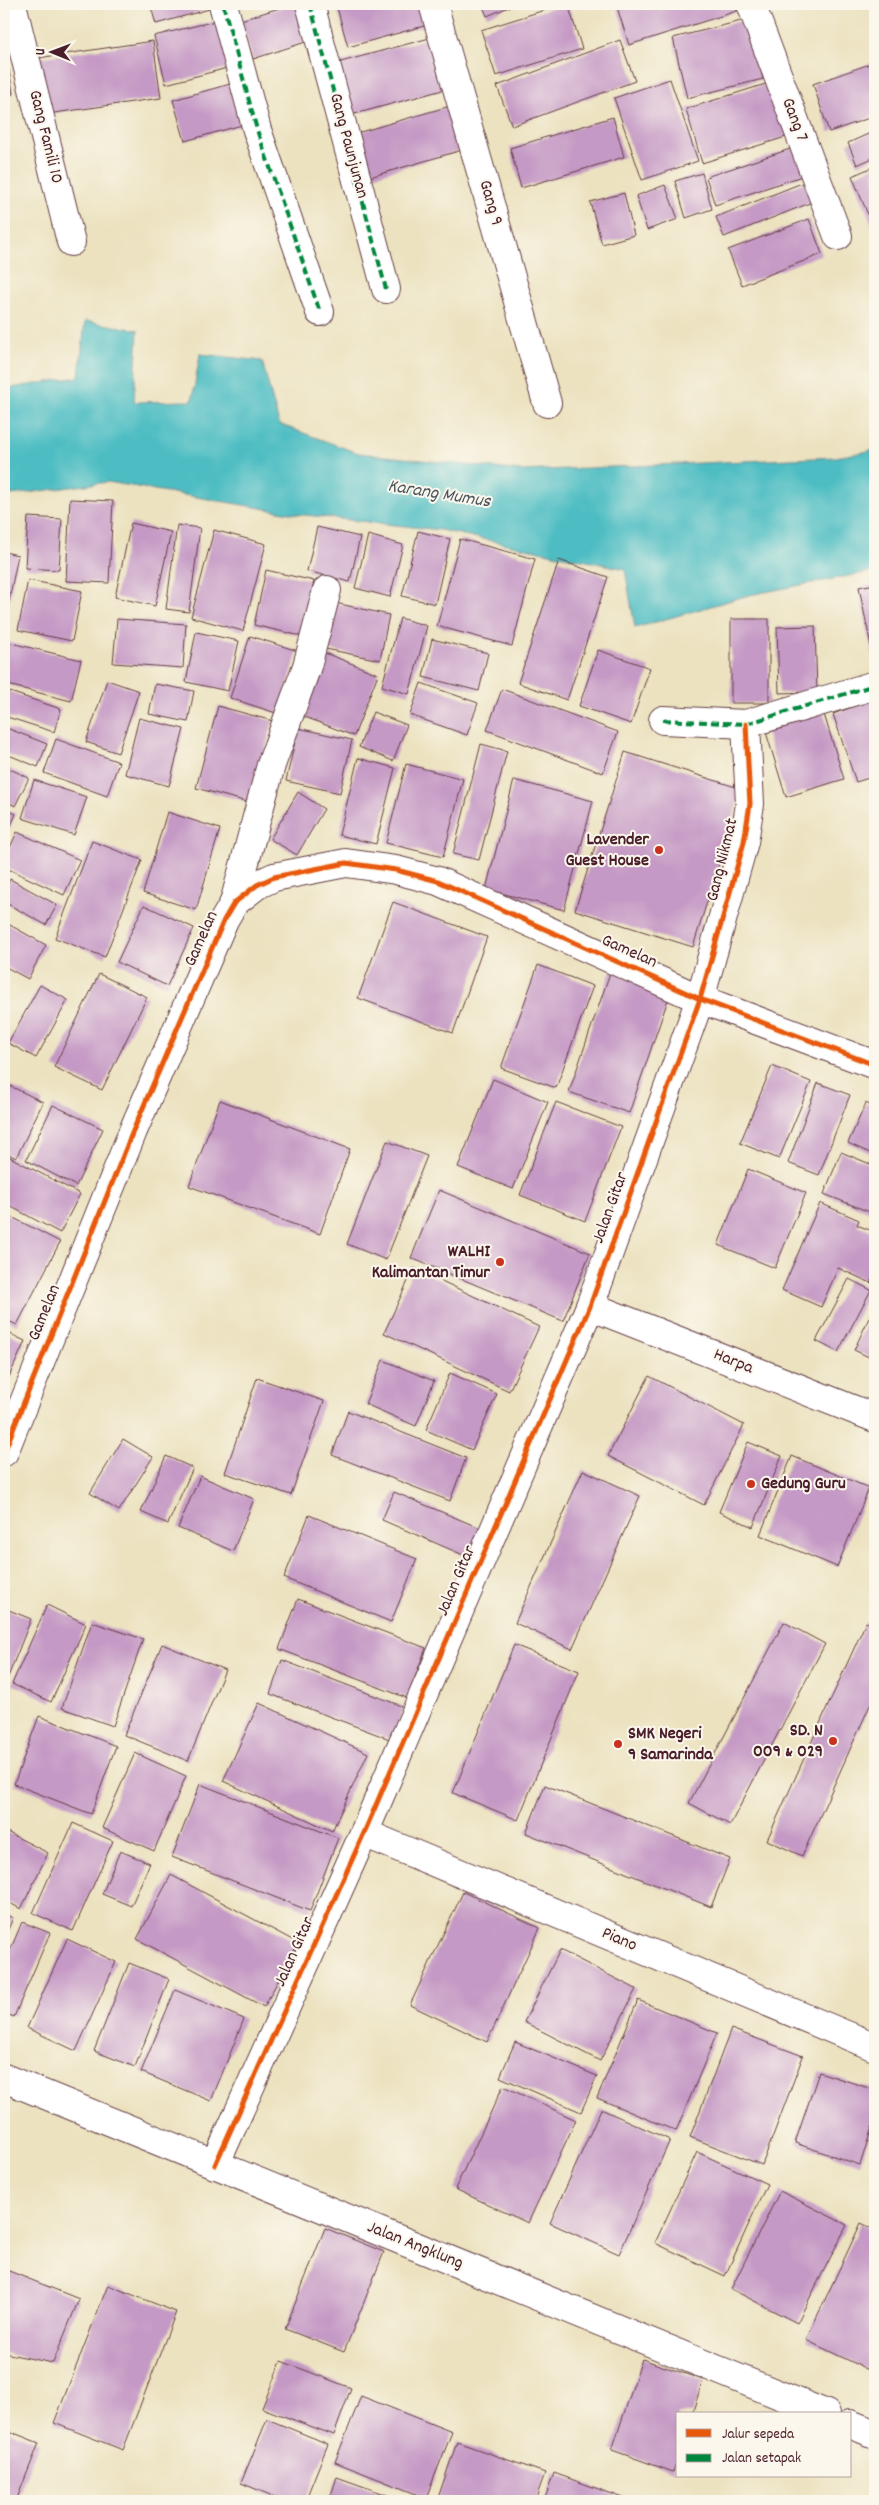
<svg xmlns="http://www.w3.org/2000/svg" width="879" height="2505" viewBox="0 0 879 2505" font-family="Dekko,sans-serif">
  <rect width="100%" height="100%" fill="#fbf7ec"/>
  <filter id="ink" filterUnits="userSpaceOnUse"><feTurbulence type="fractalNoise" baseFrequency=".02" numOctaves="2"/><feDisplacementMap in="SourceGraphic" scale="10" xChannelSelector="R" yChannelSelector="G"/><feConvolveMatrix kernelMatrix="1 2 1 2 8 2 1 2 1" color-interpolation-filters="sRGB"/></filter>
  <filter id="wash" filterUnits="userSpaceOnUse"><feTurbulence type="fractalNoise" baseFrequency=".0096" numOctaves="4" result="noise"/><feDisplacementMap in="SourceGraphic" scale="20" xChannelSelector="R" yChannelSelector="G"/><feGaussianBlur stdDeviation="1.12" result="paint"/><feColorMatrix in="noise" values="0 0 0 0 0 0 0 0 0 0 0 0 0 0 0 0 0 1.4 0 .05"/><feComposite in="paint" operator="in"/></filter>
  <g filter="url(#wash)">
    <rect width="100%" height="100%" fill="#ece2c0"/>
    <polygon fill="#4ebdc3" stroke="#4c6e77" points="85,321 138,330 134,402 192,401 200,354 262,361 279,424 358,453 521,471 836,457 875,450 875,571 749,595 635,628 625,569 440,530 296,514 108,482 4,496 4,389 79,377"/>
    <g id="blocks">
      <g fill="#c599c5">
        <polygon points="150,4 219,4 220,6 156,24"/>
        <polygon points="292,4 300,4 312,40 253,59 241,20"/>
        <polygon points="336,4 426,4 431,24 348,47"/>
        <polygon points="482,4 516,4 487,16"/>
        <polygon points="564,4 568,4 582,49 496,76 481,30"/>
        <polygon points="616,4 735,4 737,11 629,45"/>
        <polygon points="223,19 235,66 166,84 154,36"/>
        <polygon points="749,19 763,79 687,98 673,38"/>
        <polygon points="437,36 450,88 351,115 337,63"/>
        <polygon points="620,40 635,81 512,126 497,86"/>
        <polygon points="153,41 161,98 47,114 38,58"/>
        <polygon points="5,48 13,94 4,96 4,49"/>
        <polygon points="875,62 875,116 829,132 813,84"/>
        <polygon points="670,79 698,161 642,180 614,98"/>
        <polygon points="237,82 249,123 185,141 173,100"/>
        <polygon points="772,82 789,136 702,163 686,109"/>
        <polygon points="457,104 469,148 363,179 350,135"/>
        <polygon points="613,117 624,157 521,188 510,148"/>
        <polygon points="875,131 875,157 857,165 848,143"/>
        <polygon points="796,147 805,175 715,205 706,177"/>
        <polygon points="875,166 875,229 874,229 852,176"/>
        <polygon points="702,173 712,209 686,218 675,181"/>
        <polygon points="807,181 815,201 724,237 716,217"/>
        <polygon points="665,185 678,219 647,230 636,196"/>
        <polygon points="624,193 634,235 602,244 590,202"/>
        <polygon points="809,219 822,254 742,285 728,250"/>
        <polygon points="70,499 113,501 109,583 66,581"/>
        <polygon points="28,517 62,519 59,570 25,568"/>
        <polygon points="131,523 171,532 155,606 115,597"/>
        <polygon points="177,525 200,528 189,612 166,609"/>
        <polygon points="317,527 360,537 350,582 307,571"/>
        <polygon points="214,530 266,544 243,631 191,617"/>
        <polygon points="418,531 450,539 435,604 402,596"/>
        <polygon points="368,535 403,545 390,597 355,588"/>
        <polygon points="460,539 535,559 512,646 437,626"/>
        <polygon points="4,552 18,555 5,621 4,620"/>
        <polygon points="559,560 608,577 567,700 518,683"/>
        <polygon points="266,570 314,581 301,636 254,625"/>
        <polygon points="28,580 82,591 72,641 18,630"/>
        <polygon points="875,584 875,661 874,661 859,587"/>
        <polygon points="331,602 389,615 380,660 321,648"/>
        <polygon points="400,618 427,626 409,694 382,686"/>
        <polygon points="117,619 186,624 183,668 113,663"/>
        <rect x="731" y="619" width="38" height="84"/>
        <polygon points="815,626 817,692 779,693 777,627"/>
        <polygon points="196,632 239,641 228,691 186,682"/>
        <polygon points="250,636 298,651 279,714 230,698"/>
        <polygon points="432,639 488,653 479,691 423,677"/>
        <polygon points="7,642 81,660 71,701 4,684 4,656"/>
        <polygon points="598,650 650,668 631,724 579,706"/>
        <polygon points="325,653 378,674 354,736 300,715"/>
        <polygon points="107,680 139,691 118,753 86,742"/>
        <polygon points="421,683 478,703 467,735 410,715"/>
        <polygon points="155,684 194,691 188,722 149,714"/>
        <polygon points="502,689 618,732 603,773 487,730"/>
        <polygon points="4,690 61,709 54,732 4,716"/>
        <polygon points="875,699 875,776 856,782 833,714"/>
        <polygon points="218,706 273,721 251,803 196,788"/>
        <polygon points="823,711 844,779 786,797 765,729"/>
        <polygon points="373,712 407,725 393,761 359,747"/>
        <polygon points="139,718 184,729 169,786 125,774"/>
        <polygon points="4,727 47,744 38,767 4,753"/>
        <polygon points="298,728 352,740 340,793 286,781"/>
        <polygon points="56,739 119,762 107,796 44,773"/>
        <polygon points="481,744 507,751 479,860 453,854"/>
        <polygon points="625,752 742,789 693,947 575,910"/>
        <polygon points="358,758 395,768 376,844 339,835"/>
        <polygon points="406,764 463,779 443,857 386,843"/>
        <polygon points="4,766 29,778 15,806 4,800"/>
        <polygon points="34,780 87,797 74,835 22,818"/>
        <polygon points="514,780 593,801 564,910 486,889"/>
        <polygon points="298,792 324,809 297,855 270,839"/>
        <polygon points="4,808 16,814 4,841"/>
        <polygon points="167,812 220,829 196,910 143,893"/>
        <polygon points="17,832 80,860 64,895 4,867 4,861"/>
        <polygon points="92,841 142,860 105,957 55,938"/>
        <polygon points="10,879 57,905 46,925 4,902 4,891"/>
        <polygon points="393,902 487,937 453,1033 358,998"/>
        <polygon points="144,905 194,928 167,986 117,962"/>
        <polygon points="8,924 46,945 28,979 4,966 4,931"/>
        <polygon points="538,965 593,986 556,1088 501,1068"/>
        <polygon points="611,970 671,991 629,1113 569,1092"/>
        <polygon points="99,974 147,997 102,1090 54,1067"/>
        <polygon points="40,985 68,1000 36,1058 8,1043"/>
        <polygon points="772,1066 811,1082 779,1159 740,1143"/>
        <polygon points="493,1079 548,1102 513,1189 458,1167"/>
        <polygon points="4,1083 43,1102 16,1158 4,1152"/>
        <polygon points="818,1083 850,1095 819,1175 788,1163"/>
        <polygon points="220,1100 350,1149 320,1234 189,1186"/>
        <polygon points="556,1102 621,1127 585,1221 520,1195"/>
        <polygon points="866,1103 875,1108 875,1147 872,1154 848,1143"/>
        <polygon points="53,1105 103,1129 76,1186 26,1160"/>
        <polygon points="387,1141 427,1156 386,1260 347,1244"/>
        <polygon points="841,1152 875,1166 875,1214 824,1194"/>
        <polygon points="4,1154 80,1194 60,1233 4,1203"/>
        <polygon points="748,1169 806,1193 775,1268 718,1245"/>
        <polygon points="439,1190 590,1253 563,1321 411,1258"/>
        <polygon points="820,1203 859,1220 857,1225 875,1232 875,1272 871,1283 838,1268 821,1307 782,1290"/>
        <polygon points="4,1213 60,1242 17,1325 4,1319"/>
        <polygon points="414,1268 539,1327 509,1391 384,1333"/>
        <polygon points="849,1279 871,1290 838,1352 816,1341"/>
        <polygon points="875,1305 875,1360 854,1350"/>
        <polygon points="4,1331 25,1341 9,1377 4,1374"/>
        <polygon points="383,1360 434,1381 416,1426 365,1404"/>
        <polygon points="450,1373 497,1394 472,1450 426,1430"/>
        <polygon points="649,1376 744,1425 704,1505 608,1456"/>
        <polygon points="257,1378 324,1401 291,1495 225,1473"/>
        <polygon points="348,1411 466,1458 450,1501 332,1455"/>
        <polygon points="123,1439 153,1457 119,1511 90,1493"/>
        <polygon points="748,1442 782,1456 753,1527 719,1512"/>
        <polygon points="166,1456 193,1468 168,1524 141,1512"/>
        <polygon points="792,1456 869,1488 837,1567 760,1535"/>
        <polygon points="583,1470 640,1496 572,1649 515,1623"/>
        <polygon points="200,1476 254,1499 233,1551 178,1528"/>
        <polygon points="394,1492 480,1528 468,1557 382,1520"/>
        <polygon points="309,1515 417,1559 391,1622 284,1578"/>
        <polygon points="298,1599 426,1648 407,1698 279,1649"/>
        <polygon points="47,1605 86,1624 51,1702 12,1684"/>
        <polygon points="4,1608 31,1619 4,1687"/>
        <polygon points="92,1622 143,1639 113,1726 62,1708"/>
        <polygon points="784,1622 825,1644 730,1825 689,1803"/>
        <polygon points="866,1622 875,1626 875,1694 802,1856 767,1840"/>
        <polygon points="162,1644 225,1670 188,1761 124,1735"/>
        <polygon points="514,1645 579,1671 518,1820 453,1793"/>
        <polygon points="282,1660 404,1707 392,1740 270,1694"/>
        <polygon points="259,1703 368,1753 332,1831 223,1781"/>
        <polygon points="39,1716 116,1746 91,1814 14,1784"/>
        <polygon points="135,1753 186,1776 154,1851 102,1828"/>
        <polygon points="200,1784 338,1838 310,1911 172,1857"/>
        <polygon points="545,1785 730,1859 711,1907 526,1833"/>
        <polygon points="73,1823 113,1841 73,1931 33,1913"/>
        <polygon points="5,1831 48,1853 21,1909 4,1900"/>
        <polygon points="120,1851 150,1863 131,1906 102,1894"/>
        <polygon points="171,1875 298,1943 264,2007 137,1939"/>
        <polygon points="463,1892 540,1928 487,2042 410,2005"/>
        <polygon points="4,1914 13,1918 4,1939"/>
        <polygon points="22,1922 50,1933 14,2017 4,2013 4,1965"/>
        <polygon points="67,1939 116,1962 76,2051 27,2028"/>
        <polygon points="560,1950 636,1989 600,2061 524,2022"/>
        <polygon points="129,1963 169,1979 135,2067 94,2051"/>
        <polygon points="175,1990 244,2019 211,2101 141,2072"/>
        <polygon points="638,2000 717,2033 676,2131 597,2098"/>
        <polygon points="731,2029 803,2056 762,2165 690,2137"/>
        <polygon points="515,2042 597,2076 581,2112 500,2077"/>
        <polygon points="819,2072 875,2090 875,2118 860,2165 795,2143"/>
        <polygon points="503,2086 576,2120 528,2223 455,2189"/>
        <polygon points="601,2109 670,2140 619,2254 550,2223"/>
        <polygon points="697,2152 767,2184 725,2276 655,2243"/>
        <polygon points="780,2191 847,2225 797,2323 731,2289"/>
        <polygon points="861,2223 875,2230 875,2373 806,2340"/>
        <polygon points="325,2228 384,2252 344,2352 285,2329"/>
        <polygon points="4,2269 79,2299 53,2363 4,2353"/>
        <polygon points="108,2285 176,2312 123,2450 54,2423"/>
        <polygon points="642,2359 703,2380 692,2414 678,2414 678,2457 673,2472 612,2450"/>
        <polygon points="281,2361 351,2388 334,2435 262,2408"/>
        <polygon points="361,2396 452,2432 426,2498 335,2462"/>
        <polygon points="267,2419 328,2444 305,2501 285,2501 241,2483"/>
        <polygon points="4,2429 39,2443 16,2501 4,2497"/>
        <polygon points="457,2442 545,2473 535,2501 446,2501 438,2498"/>
        <polygon points="554,2473 632,2501 544,2501"/>
        <polygon points="337,2477 404,2501 329,2501"/>
      </g>
    </g>
  </g>
  <g filter="url(#ink)">
    <use href="#blocks" fill-opacity="0" stroke="#623c41" stroke-width="1"/>
    <g fill="none" stroke-linecap="round" stroke-linejoin="round">
      <g stroke="#623c41" stroke-width="30">
        <g id="minor">
          <polyline points="12,4 71,242"/>
          <polyline points="223,4 257,130 320,312"/>
          <polyline points="310,4 386,289"/>
          <polyline points="433,4 547,403"/>
          <polyline points="751,4 838,236"/>
          <polyline points="663,720 746,724 875,685"/>
          <polyline points="234,903 271,765 307,666 327,590"/>
          <polyline points="590,1306 875,1418"/>
          <polyline points="4,1452 133,1131 224,920 234,903 257,885 274,877 346,863 396,870 438,881 700,999 875,1065"/>
          <polyline points="364,1833 875,2047"/>
          <polyline points="4,2078 826,2414"/>
          <polyline points="215,2165 364,1833 590,1306 700,999 744,842 750,804 746,724"/>
          <polyline points="850,2424 875,2434"/>
        </g>
      </g>
      <use href="#minor" stroke="#fff" stroke-width="28"/>
      <g stroke="#00873e" stroke-width="4" stroke-dasharray="8 4" stroke-linecap="butt">
        <polyline points="223,4 257,130 320,312"/>
        <polyline points="310,4 386,289"/>
        <polyline points="663,720 746,724 875,685"/>
      </g>
      <g stroke="#fbf7ec" stroke-width="8">
        <g id="cycleway">
          <polyline points="4,1452 133,1131 224,920 234,903 257,885 274,877 346,863 396,870 438,881 700,999 875,1065"/>
          <polyline points="215,2165 364,1833 590,1306 700,999 744,842 750,804 746,724"/>
        </g>
      </g>
      <use href="#cycleway" stroke="#e8590c" stroke-width="5"/>
    </g>
  </g>
  <g fill="#c8321e" stroke="#fbf7ec" stroke-width="2">
    <circle cx="659" cy="850" r="5"/>
    <circle cx="500" cy="1262" r="5"/>
    <circle cx="751" cy="1484" r="5"/>
    <circle cx="833" cy="1741" r="5"/>
    <circle cx="618" cy="1744" r="5"/>
  </g>
  <g text-anchor="middle" dominant-baseline="central" stroke-width="4" stroke-linejoin="round" paint-order="stroke">
    <g font-size="18" fill="#4a1f2b" stroke="#fbf7ec">
      <text transform="translate(794 120) rotate(69)">Gang 7</text>
      <text transform="translate(45 137) rotate(76)">Gang Famili 10</text>
      <text transform="translate(348 146) rotate(75)">Gang Paunjunan</text>
      <text transform="translate(490 203) rotate(74)">Gang 9</text>
      <text transform="translate(723 860) rotate(-76)">Gang Nikmat</text>
      <text transform="translate(202 939) rotate(-66)">Gamelan</text>
      <text transform="translate(629 952) rotate(24)">Gamelan</text>
      <text transform="translate(611 1208) rotate(-70)">Jalan Gitar</text>
      <text transform="translate(45 1313) rotate(-68)">Gamelan</text>
      <text transform="translate(733 1362) rotate(22)">Harpa</text>
      <text transform="translate(457 1581) rotate(-67)">Jalan Gitar</text>
      <text transform="translate(619 1940) rotate(23)">Piano</text>
      <text transform="translate(295 1952) rotate(-66)">Jalan Gitar</text>
      <text transform="translate(415 2246) rotate(22)">Jalan Angklung</text>
    </g>
    <g font-size="18" font-weight="bold" fill="#4a1f2b" stroke="#fbf7ec" text-anchor="end">
      <text x="649" y="840">Lavender<tspan x="649" dy="21">Guest House</tspan></text>
      <text x="490" y="1252">WALHI<tspan x="490" dy="21">Kalimantan Timur</tspan></text>
      <text x="761" y="1484" text-anchor="start">Gedung Guru</text>
      <text x="823" y="1731">SD. N<tspan x="823" dy="21">009 &amp; 029</tspan></text>
      <text x="628" y="1734" text-anchor="start">SMK Negeri<tspan x="628" dy="21">9 Samarinda</tspan></text>
    </g>
    <g font-size="19" font-style="italic" fill="#4b5660" stroke="#fbf7ec">
      <text transform="translate(439 495) rotate(9)">Karang Mumus</text>
    </g>
  </g>
  <rect width="879" height="2505" fill="none" stroke="#fbf7ec" stroke-width="20"/>
  <rect x="676" y="2412" width="175" height="65" fill="#fbf7ec" stroke="#b4a19f"/>
  <rect x="686" y="2429" width="25" height="8" fill="#e8590c" stroke="#b4a19f"/>
  <text x="722" y="2438" font-size="15" fill="#4a1f2b">Jalur sepeda</text>
  <rect x="686" y="2454" width="25" height="8" fill="#00873e" stroke="#b4a19f"/>
  <text x="722" y="2462" font-size="15" fill="#4a1f2b">Jalan setapak</text>
  <g transform="translate(52 52) rotate(271)" stroke="#fbf7ec" stroke-width="4" paint-order="stroke">
  <path d="M0-4L9 19L0 12L-9 19Z" fill="#4a1f2b"/>
  <text y="-8" font-size="14" font-weight="bold" text-anchor="middle" fill="#4a1f2b">U</text>
  </g>
</svg>
